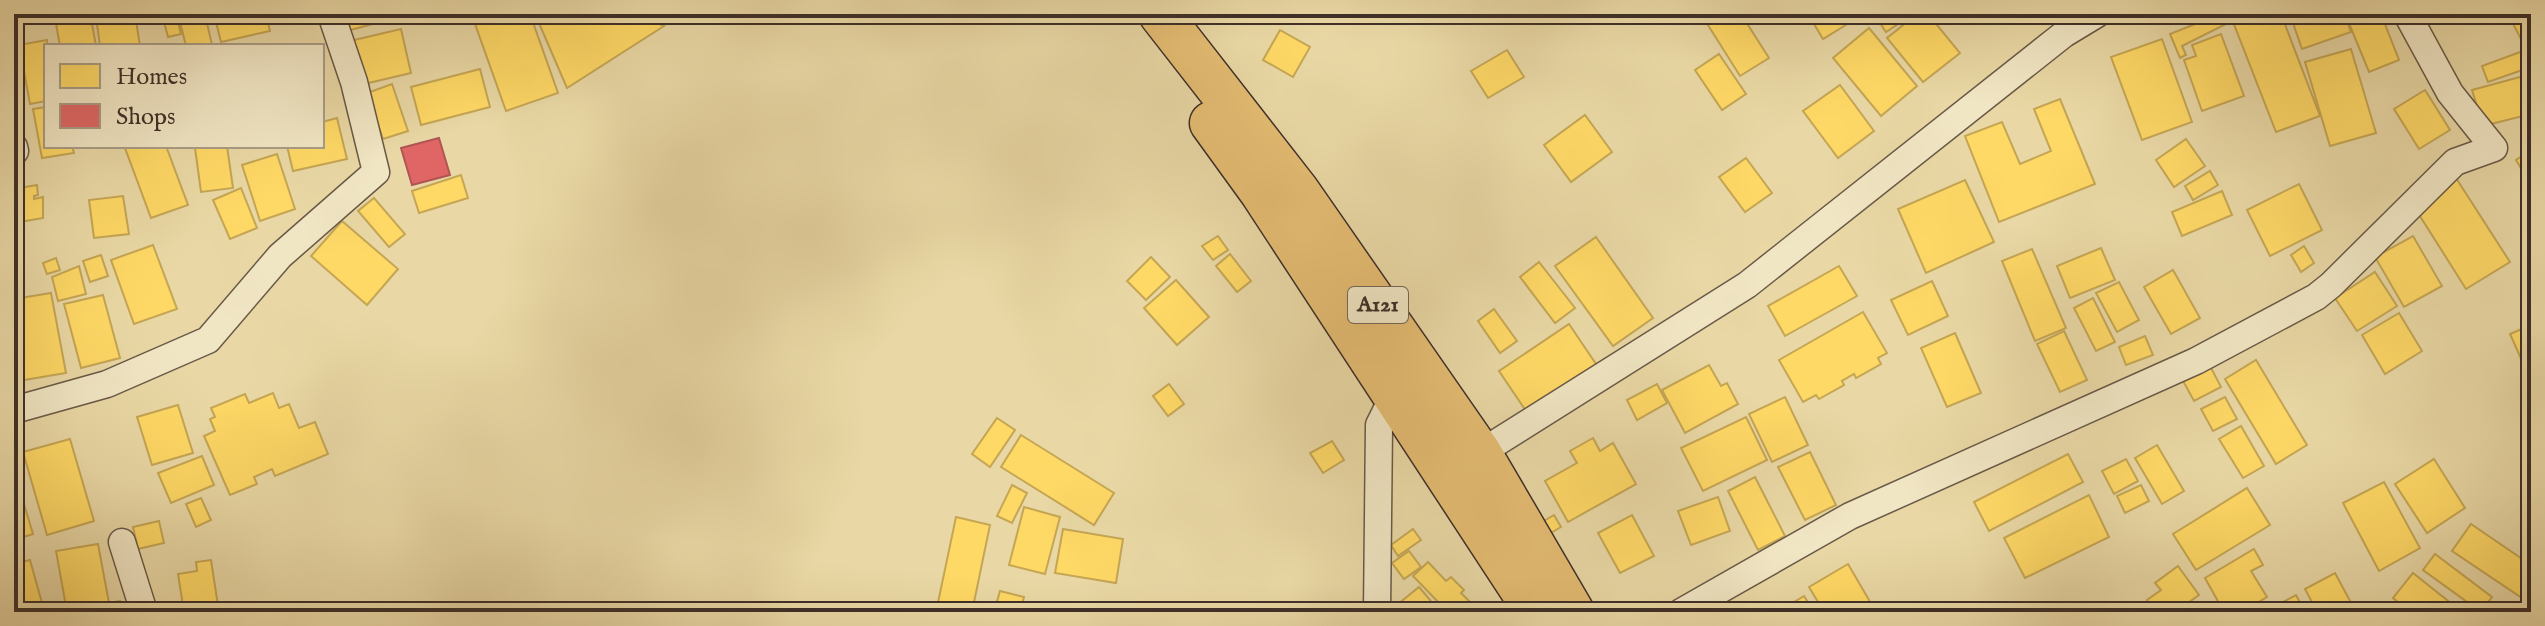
<svg xmlns="http://www.w3.org/2000/svg" width="2545" height="626" viewBox="0 0 2545 626" font-family="'IM FELL English',serif">
  <rect width="100%" height="100%" fill="#e9d8a5"/>
  <filter id="stains"><feTurbulence type="fractalNoise" baseFrequency=".0025" numOctaves="4"/><feColorMatrix values="0 0 0 0 .2 0 0 0 0 .09 0 0 0 0 .02 0 0 0 .5 -.17"/></filter>
  <radialGradient id="worn" r=".72"><stop offset=".6" stop-color="#630" stop-opacity="0"/><stop offset="1" stop-color="#630" stop-opacity=".3"/></radialGradient>
  <g fill="#ffd966" stroke="#c5a654" stroke-width="2">
    <polygon points="135,14 140,46 100,46 96,17"/>
    <polygon points="162,14 176,14 181,34 168,37"/>
    <polygon points="178,14 205,14 212,45 186,46"/>
    <polygon points="214,14 266,14 270,31 221,42"/>
    <polygon points="342,14 409,14 347,31"/>
    <polygon points="493,14 530,14 558,93 506,111 474,21"/>
    <polygon points="535,14 636,14 664,26 567,88"/>
    <polygon points="1701,14 1741,14 1769,58 1740,76"/>
    <polygon points="1808,14 1843,14 1849,23 1823,39"/>
    <polygon points="1874,14 1913,14 1886,32"/>
    <polygon points="1917,14 1928,14 1960,53 1923,82 1887,38"/>
    <polygon points="2220,14 2224,14 2228,23 2182,46 2186,55 2180,58 2170,34"/>
    <polygon points="2230,14 2281,14 2320,116 2276,132"/>
    <polygon points="2309,14 2344,14 2351,32 2302,49 2292,20"/>
    <polygon points="2351,14 2381,14 2399,60 2369,72 2346,16"/>
    <polygon points="2508,14 2531,14 2531,39 2523,43"/>
    <polygon points="91,18 96,46 60,46 56,24"/>
    <polygon points="1869,28 1917,86 1881,116 1833,58"/>
    <polygon points="401,29 411,73 360,85 350,41"/>
    <polygon points="1280,30 1310,47 1293,77 1263,60"/>
    <polygon points="2221,34 2244,96 2202,111 2184,60 2196,56 2192,45"/>
    <polygon points="2162,39 2192,122 2142,140 2111,57"/>
    <polygon points="47,40 46,101 30,104 19,45"/>
    <polygon points="2531,48 2531,67 2488,82 2482,66"/>
    <polygon points="2351,49 2376,133 2330,146 2305,62"/>
    <polygon points="1507,50 1524,77 1488,98 1471,71"/>
    <polygon points="1719,54 1746,94 1722,110 1695,70"/>
    <polygon points="480,69 490,107 421,125 411,87"/>
    <polygon points="2531,74 2531,114 2483,126 2472,90"/>
    <polygon points="392,84 408,131 383,139 367,93"/>
    <polygon points="1840,85 1874,131 1838,158 1803,111"/>
    <polygon points="2425,90 2450,130 2419,149 2394,109"/>
    <polygon points="2060,99 2095,184 1999,222 1965,136 2002,122 2020,164 2051,151 2034,109"/>
    <polygon points="46,107 46,146 72,146 74,153 42,158 33,109"/>
    <polygon points="1585,115 1612,152 1571,182 1544,145"/>
    <polygon points="337,118 347,159 293,171 287,146 322,146 322,122"/>
    <polygon points="2186,139 2205,166 2174,187 2156,160"/>
    <polygon points="131,146 166,146 188,205 151,218 125,148"/>
    <polygon points="201,146 227,146 233,188 201,192 195,148"/>
    <polygon points="2531,150 2531,171 2525,175 2516,160"/>
    <polygon points="277,154 295,209 260,221 242,165"/>
    <polygon points="1746,158 1772,193 1745,212 1719,177"/>
    <polygon points="2210,171 2218,185 2193,200 2185,186"/>
    <polygon points="461,175 468,198 419,213 412,191"/>
    <polygon points="2456,178 2510,262 2466,289 2413,205"/>
    <polygon points="1965,180 1994,242 1926,273 1898,209"/>
    <polygon points="2299,184 2322,230 2270,256 2247,210"/>
    <polygon points="37,185 38,195 34,196 34,199 43,197 43,218 14,223 14,189"/>
    <polygon points="241,188 257,228 230,239 213,200"/>
    <polygon points="2222,191 2232,215 2182,236 2172,212"/>
    <polygon points="123,196 129,234 94,238 89,200"/>
    <polygon points="374,198 405,234 389,247 358,211"/>
    <polygon points="342,221 398,269 367,305 311,256"/>
    <polygon points="1218,236 1228,250 1213,260 1202,246"/>
    <polygon points="2413,236 2442,286 2404,307 2375,257"/>
    <polygon points="1596,237 1653,318 1613,346 1555,266"/>
    <polygon points="153,245 177,309 134,324 111,260"/>
    <polygon points="2304,246 2314,263 2301,272 2291,255"/>
    <polygon points="2101,248 2115,280 2070,298 2057,266"/>
    <polygon points="2032,249 2066,328 2035,341 2002,261"/>
    <polygon points="1230,254 1251,281 1237,292 1216,266"/>
    <polygon points="101,255 108,276 90,282 83,261"/>
    <polygon points="1151,257 1170,277 1146,300 1127,281"/>
    <polygon points="56,258 60,270 47,274 43,263"/>
    <polygon points="1539,262 1575,308 1555,323 1520,277"/>
    <polygon points="79,266 86,294 58,301 52,277"/>
    <polygon points="1839,266 1857,296 1785,336 1768,306"/>
    <polygon points="2173,270 2200,318 2171,334 2144,287"/>
    <polygon points="2375,272 2397,306 2357,331 2335,298"/>
    <polygon points="1176,280 1209,317 1177,345 1144,308"/>
    <polygon points="1932,281 1948,316 1908,335 1891,300"/>
    <polygon points="2119,282 2139,320 2117,332 2096,293"/>
    <polygon points="51,293 66,373 24,380 21,365 15,366 14,359 14,299"/>
    <polygon points="103,295 120,358 81,368 64,304"/>
    <polygon points="2093,298 2115,342 2096,351 2074,308"/>
    <polygon points="1494,309 1517,341 1500,353 1478,321"/>
    <polygon points="1863,312 1887,353 1878,358 1881,364 1856,378 1854,374 1842,381 1844,385 1819,399 1816,395 1803,402 1779,360"/>
    <polygon points="2399,313 2422,351 2385,374 2362,335"/>
    <polygon points="1569,324 1598,367 1528,414 1499,371"/>
    <polygon points="2531,325 2531,381 2510,334"/>
    <polygon points="2064,331 2087,380 2060,392 2037,344"/>
    <polygon points="1955,333 1981,393 1947,407 1921,348"/>
    <polygon points="2145,336 2153,355 2126,365 2119,347"/>
    <polygon points="2256,360 2307,445 2276,464 2225,379"/>
    <polygon points="2209,364 2221,387 2194,401 2182,379"/>
    <polygon points="1709,365 1721,386 1727,383 1738,404 1685,433 1662,390"/>
    <polygon points="1169,384 1184,404 1168,416 1153,396"/>
    <polygon points="1657,384 1667,403 1637,420 1627,400"/>
    <polygon points="273,393 279,408 289,404 299,428 315,422 328,454 275,476 272,469 254,477 257,484 230,495 204,436 215,431 210,419 215,417 211,408 245,394 249,403"/>
    <polygon points="1785,397 1808,445 1772,462 1749,414"/>
    <polygon points="2225,397 2237,419 2213,431 2201,409"/>
    <polygon points="178,405 193,453 152,465 137,417"/>
    <polygon points="1746,417 1767,460 1703,491 1681,448"/>
    <polygon points="997,418 1015,430 990,467 972,454"/>
    <polygon points="2241,426 2264,466 2243,478 2219,439"/>
    <polygon points="1021,435 1114,493 1094,525 1001,467"/>
    <polygon points="1593,438 1600,451 1613,443 1636,484 1568,522 1545,481 1577,463 1570,451"/>
    <polygon points="70,439 94,521 47,535 23,452"/>
    <polygon points="1332,441 1344,460 1323,473 1310,453"/>
    <polygon points="2157,445 2184,491 2162,504 2135,458"/>
    <polygon points="1810,452 1836,505 1805,520 1778,467"/>
    <polygon points="2068,454 2083,482 1989,531 1974,502"/>
    <polygon points="202,456 214,485 171,503 158,473"/>
    <polygon points="2126,459 2138,481 2114,494 2102,471"/>
    <polygon points="2434,459 2465,508 2427,533 2395,484"/>
    <polygon points="14,471 33,534 14,540"/>
    <polygon points="1755,477 1785,536 1758,550 1728,491"/>
    <polygon points="2384,482 2420,548 2379,571 2343,503"/>
    <polygon points="1012,485 1027,493 1012,523 997,516"/>
    <polygon points="2141,485 2149,501 2125,513 2117,496"/>
    <polygon points="2247,488 2270,525 2196,570 2173,534"/>
    <polygon points="2089,495 2109,537 2025,578 2004,538"/>
    <polygon points="1718,497 1730,531 1691,545 1678,511"/>
    <polygon points="201,498 211,520 196,527 186,504"/>
    <polygon points="1024,507 1060,517 1045,574 1009,565"/>
    <polygon points="1554,515 1561,527 1549,534 1542,522"/>
    <polygon points="1632,515 1654,556 1620,573 1598,533"/>
    <polygon points="956,517 990,525 972,612 936,612"/>
    <polygon points="159,521 164,543 138,549 133,527"/>
    <polygon points="2471,524 2531,565 2531,604 2452,551"/>
    <polygon points="1063,529 1123,539 1116,583 1055,573"/>
    <polygon points="1413,529 1421,540 1398,556 1391,545"/>
    <polygon points="98,544 109,603 120,601 122,612 67,612 56,551"/>
    <polygon points="2254,549 2263,565 2251,571 2267,597 2242,612 2224,612 2205,578"/>
    <polygon points="1409,551 1421,567 1404,579 1392,563"/>
    <polygon points="2435,554 2492,597 2481,612 2423,570"/>
    <polygon points="30,560 42,603 14,611 14,564"/>
    <polygon points="211,560 219,612 184,612 178,574 197,571 196,562"/>
    <polygon points="1428,562 1446,581 1451,577 1464,590 1461,593 1477,609 1474,612 1456,612 1450,606 1446,610 1413,576"/>
    <polygon points="1848,564 1876,612 1824,612 1809,587"/>
    <polygon points="2178,566 2199,595 2175,612 2156,612 2147,600 2161,590 2155,583"/>
    <polygon points="2335,573 2356,612 2317,612 2305,589"/>
    <polygon points="2413,573 2462,612 2411,612 2393,598"/>
    <polygon points="1419,587 1440,612 1405,612 1398,604"/>
    <polygon points="1000,591 1024,597 1020,612 994,612"/>
    <polygon points="2296,595 2305,612 2265,612"/>
    <polygon points="1804,596 1814,612 1779,612 1779,611"/>
  </g>
  <polygon fill="#e06666" stroke="#af5654" stroke-width="2" points="439,138 450,175 412,185 401,148"/>
  <g fill="none" stroke-linecap="round" stroke-linejoin="round">
    <g stroke="#695948" stroke-width="29">
      <g id="street">
        <polyline points="14,147 15,151"/>
        <polyline points="14,410 107,384 208,340 280,256 376,172 354,82 331,14"/>
        <polyline points="1480,453 1747,285 2064,34 2097,14"/>
        <polyline points="122,542 144,612"/>
        <polyline points="1377,612 1379,425 1393,397"/>
        <polyline points="1681,612 1850,516 2196,361 2316,297 2331,285 2455,162 2494,148 2450,93 2407,14"/>
      </g>
    </g>
    <g stroke="#3e2f29" stroke-width="45">
      <g id="primary">
        <polyline points="1160,14 1298,191 1480,453 1573,612"/>
        <polyline points="1211,123 1261,192 1536,612"/>
      </g>
    </g>
    <use href="#street" stroke="#f1e6c4" stroke-width="26"/>
    <use href="#primary" stroke="#e4bc72" stroke-width="42"/>
  </g>
  <g text-anchor="middle" dominant-baseline="central" stroke-width="8" stroke-linejoin="round" paint-order="stroke">
    <rect fill="#f1e6c4" stroke="#746658" stroke-width="2" x="1348" y="287" width="60" height="36" rx="6"/>
    <g font-size="22" font-weight="bold" fill="#3e2f29">
      <text x="1378" y="305">A121</text>
    </g>
  </g>
  <rect width="2545" height="626" fill="none" stroke="#e9d8a5" stroke-width="48"/>
  <rect x="16" y="16" width="2513" height="594" fill="none" stroke="#3e2f29" stroke-width="4"/>
  <rect x="24" y="24" width="2497" height="578" fill="none" stroke="#3e2f29" stroke-width="2"/>
  <rect x="44" y="44" width="280" height="104" fill="#f1e6c4" stroke="#a99d86" stroke-width="2"/>
  <rect x="60" y="64" width="40" height="24" fill="#ffd966" stroke="#a99d86" stroke-width="2"/>
  <text x="116" y="84" font-size="24" fill="#3e2f29">Homes</text>
  <rect x="60" y="104" width="40" height="24" fill="#e06666" stroke="#a99d86" stroke-width="2"/>
  <text x="116" y="124" font-size="24" fill="#3e2f29">Shops</text>
  <rect width="100%" height="100%" filter="url(#stains)"/>
  <rect width="100%" height="100%" fill="url(#worn)"/>
</svg>
